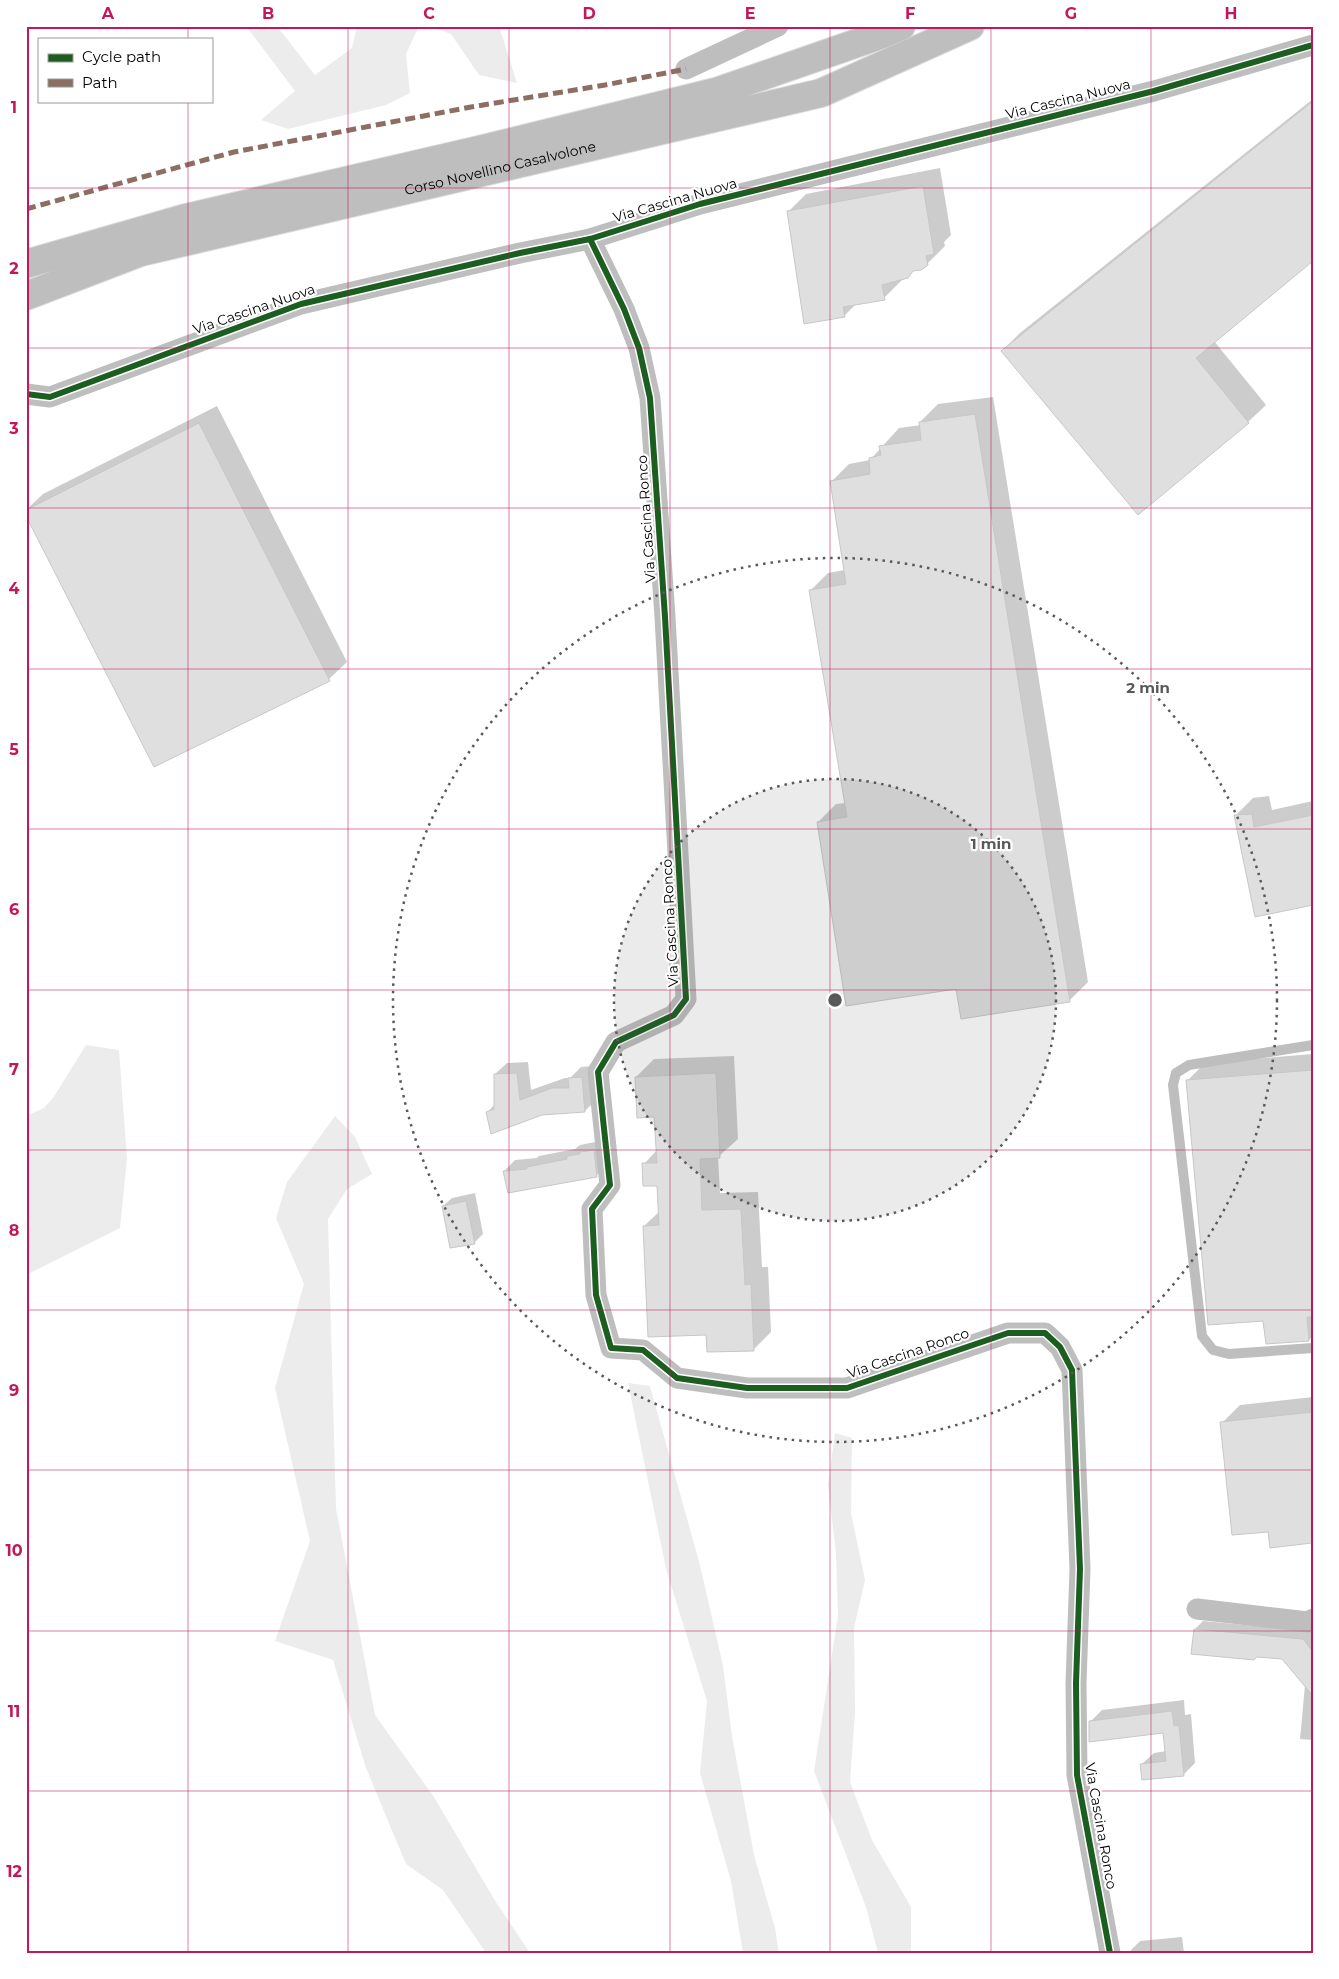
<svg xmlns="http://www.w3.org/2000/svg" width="1339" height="1979" viewBox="0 0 1339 1979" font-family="Montserrat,sans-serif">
  <rect width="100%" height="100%" fill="#fff"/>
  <g fill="#ececec">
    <polygon points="246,26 277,26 315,75 352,48 357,26 419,26 406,54 410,93 386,105 288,129 261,120 295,91"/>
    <polygon points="430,26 499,26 517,83 479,75 451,34"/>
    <polygon points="86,1045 119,1050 127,1159 120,1228 26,1275 26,1116 44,1108 53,1098"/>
    <polygon points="335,1116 355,1137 372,1174 347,1189 328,1219 336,1508 375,1715 434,1797 494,1899 530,1953 486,1953 443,1890 406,1864 366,1768 333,1660 275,1641 310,1541 275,1388 304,1284 276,1218 287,1182"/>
    <polygon points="628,1383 650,1386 700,1565 723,1666 732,1736 754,1855 775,1928 779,1953 743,1953 731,1881 700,1773 707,1701 666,1569"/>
    <polygon points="835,1433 852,1438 851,1513 865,1580 854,1628 855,1712 850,1782 872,1840 911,1907 911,1953 878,1953 866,1907 814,1771 838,1615 836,1554 828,1485"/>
  </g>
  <g fill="#0003">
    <polygon points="1313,99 1313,259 1214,341 1266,405 1248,422 1002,351 1020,333"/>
    <polygon points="940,168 951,235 944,242 945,246 927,264 915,269 907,277 902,279 902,280 884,298 857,303 844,316 788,212 806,194"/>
    <polygon points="993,397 1088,982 1070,1000 962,1018 957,987 818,822 836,804 846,803 810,591 828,573 845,570 831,482 849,464 870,460 899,428 921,425 920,422 938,404"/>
    <polygon points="217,406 347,662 329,679 154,765 26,510 43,494"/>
    <polygon points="1269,796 1272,810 1313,801 1313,904 1235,816 1253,798"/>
    <polygon points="1313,1054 1313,1336 1309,1340 1265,1319 1187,1081 1205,1063"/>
    <polygon points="734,1056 738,1139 718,1157 720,1193 758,1192 762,1267 768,1267 771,1332 753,1350 707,1333 644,1226 660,1211 659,1184 644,1164 657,1150 655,1115 636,1077 654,1059"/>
    <polygon points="528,1062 531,1090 565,1078 570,1078 581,1067 593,1066 596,1100 585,1111 487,1113 495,1104 495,1074 507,1063"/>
    <polygon points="605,1140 607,1164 596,1176 504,1171 515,1160 537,1158 539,1156 575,1149 580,1145"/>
    <polygon points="475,1193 483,1234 474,1243 443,1206 452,1198"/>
    <polygon points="1313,1397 1313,1540 1311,1541 1269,1530 1222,1423 1240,1405"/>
    <polygon points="1203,1621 1311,1631 1313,1740 1300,1739 1305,1685 1283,1657 1195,1629"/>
    <polygon points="1184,1700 1185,1715 1191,1714 1195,1763 1183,1775 1142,1764 1154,1753 1167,1751 1165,1732 1090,1722 1102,1710"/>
    <polygon points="1182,1937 1184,1953 1132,1953 1131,1950 1140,1941"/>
  </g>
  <g fill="#dfdfdf" stroke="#c7c7c7">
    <polygon points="1313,101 1313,261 1196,358 1249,423 1138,515 1001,351"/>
    <polygon points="923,186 934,254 926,256 928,265 921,270 913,271 908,278 882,285 885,300 843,307 845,317 804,324 787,211"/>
    <polygon points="975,414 1070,1002 961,1019 956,989 846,1006 817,822 847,817 809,590 846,584 830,481 870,474 869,458 881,455 879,446 921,440 919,422"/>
    <polygon points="199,423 330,681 154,767 26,516 26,510"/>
    <polygon points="1252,814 1254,827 1313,815 1313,905 1255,917 1234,815"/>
    <polygon points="1313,1070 1313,1317 1307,1317 1309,1341 1266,1344 1263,1321 1208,1325 1186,1080"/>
    <polygon points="517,1073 520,1100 552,1088 569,1088 568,1078 582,1077 585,1112 542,1115 491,1134 486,1112 494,1109 494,1074"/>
    <polygon points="716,1073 720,1158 700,1159 702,1210 741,1209 745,1285 751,1284 754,1351 707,1352 706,1335 648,1337 643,1226 659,1225 657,1186 643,1186 642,1163 657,1163 654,1117 637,1118 635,1077"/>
    <polygon points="594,1150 597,1177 508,1193 503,1171 527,1169 527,1167 567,1159 567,1156 580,1154 580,1152"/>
    <polygon points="466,1201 475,1244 450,1248 442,1206"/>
    <polygon points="1313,1412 1312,1543 1270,1548 1268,1532 1232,1535 1220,1422"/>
    <polygon points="1194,1629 1303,1639 1313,1652 1313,1696 1282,1659 1257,1657 1254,1660 1191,1654"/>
    <polygon points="1172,1711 1174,1726 1179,1725 1184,1776 1142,1780 1140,1764 1166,1761 1163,1733 1089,1742 1089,1721"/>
  </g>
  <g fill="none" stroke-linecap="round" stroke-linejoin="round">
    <g stroke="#dbdbdb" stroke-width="30">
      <g id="highway">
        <polyline points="26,264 186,218 479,150 719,91 883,34 901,26"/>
        <path id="s1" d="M26,296L141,252L821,93L970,26"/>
      </g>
    </g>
    <polyline stroke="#bebebe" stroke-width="10" points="1313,1045 1189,1065 1176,1073 1173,1085 1202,1336 1213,1350 1229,1354 1313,1348"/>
    <g stroke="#bebebe" stroke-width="21">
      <polyline points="686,69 778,26"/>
      <polyline points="590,239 624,309 639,348 650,398 665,617 686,999 674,1015 616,1042 598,1072 610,1185 592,1209 596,1295 611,1348 643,1350 677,1378 747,1388 847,1388 1008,1333 1045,1333 1060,1347 1072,1370 1080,1569 1076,1683 1077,1775 1110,1953"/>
      <polyline points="26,394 50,397 301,304 520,253 590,239 700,204 1154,91 1313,45"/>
      <polyline points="1197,1609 1308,1622 1313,1619"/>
    </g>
    <use href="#highway" stroke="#bebebe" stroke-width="28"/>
    <polyline stroke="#8d6e63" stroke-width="5" stroke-dasharray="10 5" stroke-linecap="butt" points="26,209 234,152 471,107 605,85 686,69"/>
    <g stroke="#fff" stroke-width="9">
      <g id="cycleway">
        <polyline points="590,239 624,309 639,348 650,398 665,617 686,999 674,1015 616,1042 598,1072 610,1185 592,1209 596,1295 611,1348 643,1350 677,1378 747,1388 847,1388 1008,1333 1045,1333 1060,1347 1072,1370 1080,1569 1076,1683 1077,1775 1110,1953"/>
        <polyline points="26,394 50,397 301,304 520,253 590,239 700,204 1154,91 1313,45"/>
      </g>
    </g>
    <use href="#cycleway" stroke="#1b5e20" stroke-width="6"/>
  </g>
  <path fill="none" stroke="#c2185b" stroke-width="1" stroke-opacity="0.55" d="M188,26V39M348,26V1953M509,26V1953M670,26V1953M830,26V1953M991,26V1953M1151,26V1953M188,101V1953M26,188H1313M26,348H1313M26,508H1313M26,669H1313M26,829H1313M26,990H1313M26,1150H1313M26,1310H1313M26,1470H1313M26,1631H1313M26,1791H1313"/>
  <circle cx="835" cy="1000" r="221" fill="#595959" fill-opacity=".12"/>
  <g fill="none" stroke="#595959" stroke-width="2.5" stroke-dasharray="2.5 5">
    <circle cx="835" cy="1000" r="221"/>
    <circle cx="835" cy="1000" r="442"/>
  </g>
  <g text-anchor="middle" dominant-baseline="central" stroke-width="4.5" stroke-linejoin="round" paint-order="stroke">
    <g font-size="14" fill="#000" stroke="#fff">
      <text transform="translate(1068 99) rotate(-14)">Via Cascina Nuova</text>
      <text stroke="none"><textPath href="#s1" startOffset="492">Corso Novellino Casalvolone</textPath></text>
      <text transform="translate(675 200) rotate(-16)">Via Cascina Nuova</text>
      <text transform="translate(254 309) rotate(-19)">Via Cascina Nuova</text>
      <text transform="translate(646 519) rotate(-94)">Via Cascina Ronco</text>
      <text transform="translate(670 923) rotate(-93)">Via Cascina Ronco</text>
      <text transform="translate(908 1353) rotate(-19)">Via Cascina Ronco</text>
      <text transform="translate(1101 1826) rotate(80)">Via Cascina Ronco</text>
    </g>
  </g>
  <circle cx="835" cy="1000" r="8" fill="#595959" stroke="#fff" stroke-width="2.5"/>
  <g font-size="15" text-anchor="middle" font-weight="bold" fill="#595959" stroke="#fff" stroke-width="4.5" stroke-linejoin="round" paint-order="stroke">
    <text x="1148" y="693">2 min</text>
    <text x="991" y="849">1 min</text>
  </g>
  <rect width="1339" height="1979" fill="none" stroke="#ffffff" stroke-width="55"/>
  <rect x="38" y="38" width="175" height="65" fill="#ffffff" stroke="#999999"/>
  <rect x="48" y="54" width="25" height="8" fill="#1b5e20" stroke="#999999"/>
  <text x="82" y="62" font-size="15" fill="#000000">Cycle path</text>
  <rect x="48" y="79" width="25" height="8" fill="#8d6e63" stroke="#999999"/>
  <text x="82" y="88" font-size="15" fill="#000000">Path</text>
  <rect x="28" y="28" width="1284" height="1924" fill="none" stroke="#c2185b" stroke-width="2"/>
  <g font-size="16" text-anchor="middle" font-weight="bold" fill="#c2185b">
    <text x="108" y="19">A</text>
    <text x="268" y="19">B</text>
    <text x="429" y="19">C</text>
    <text x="589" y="19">D</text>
    <text x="750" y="19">E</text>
    <text x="910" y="19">F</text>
    <text x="1071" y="19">G</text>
    <text x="1231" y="19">H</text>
    <text x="14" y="113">1</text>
    <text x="14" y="274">2</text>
    <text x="14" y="434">3</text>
    <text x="14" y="594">4</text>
    <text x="14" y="755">5</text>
    <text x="14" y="915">6</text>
    <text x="14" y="1075">7</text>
    <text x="14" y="1236">8</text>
    <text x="14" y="1396">9</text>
    <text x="14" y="1556">10</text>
    <text x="14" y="1717">11</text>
    <text x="14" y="1877">12</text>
  </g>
</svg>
